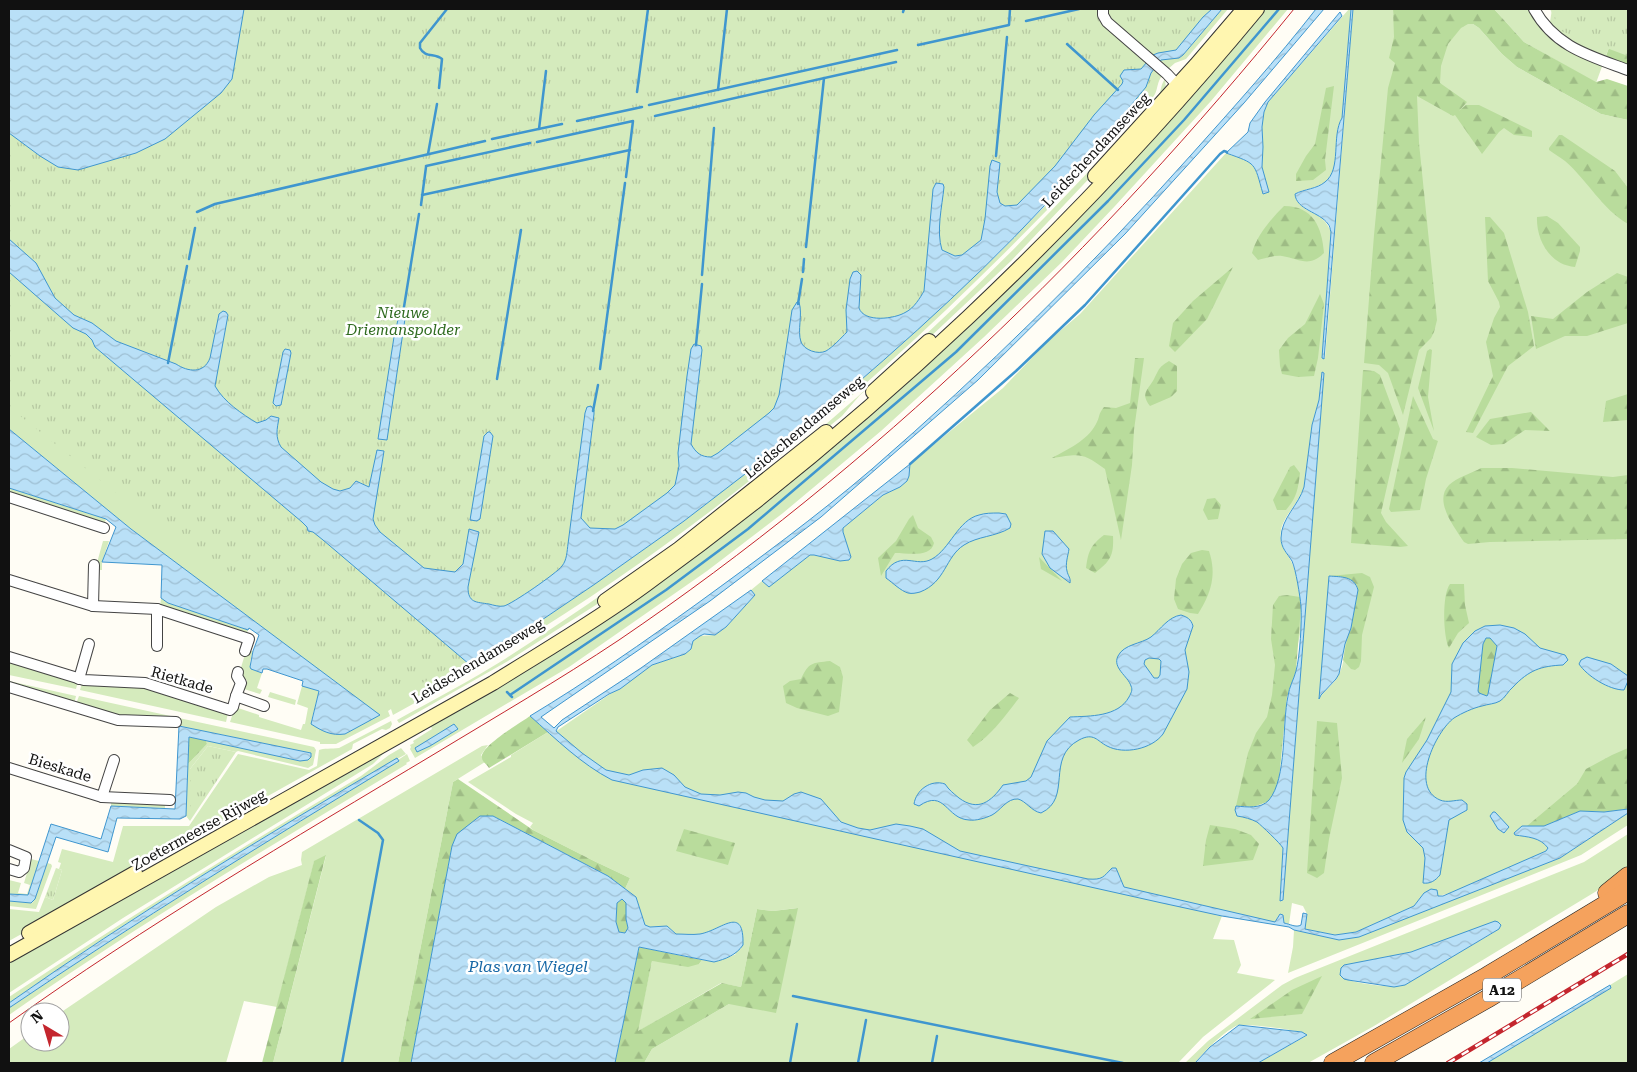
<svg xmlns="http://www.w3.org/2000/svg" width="1637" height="1072" viewBox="0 0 1637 1072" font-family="'Roboto Serif',serif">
  <defs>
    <pattern id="forest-firs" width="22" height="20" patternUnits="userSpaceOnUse" patternTransform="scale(1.25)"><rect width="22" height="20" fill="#b9dc9c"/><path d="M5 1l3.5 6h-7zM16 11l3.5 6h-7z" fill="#9ebc85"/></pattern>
    <pattern id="park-tufts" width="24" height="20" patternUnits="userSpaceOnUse" patternTransform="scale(1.25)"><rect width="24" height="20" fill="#d5ebbd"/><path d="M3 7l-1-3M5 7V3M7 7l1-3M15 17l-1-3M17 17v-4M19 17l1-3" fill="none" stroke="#b6c8a1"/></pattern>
    <pattern id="water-waves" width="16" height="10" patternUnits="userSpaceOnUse" patternTransform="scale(1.25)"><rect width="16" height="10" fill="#b9e0f7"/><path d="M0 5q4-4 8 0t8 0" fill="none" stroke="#9ebfd3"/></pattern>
  </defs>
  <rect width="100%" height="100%" fill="#fffdf5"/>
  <g fill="#d5ebbd" fill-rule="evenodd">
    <polygon points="1222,9 1228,9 1186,59 1175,63 1168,69 1159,62 1183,55"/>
    <polygon points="1260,9 1288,9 1211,101 1115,206 1062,262 984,337 881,431 783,513 707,571 569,667 415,758 410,749 411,747 410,745 414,743 413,741 432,729 429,722 540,658 909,380"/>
    <path d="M1349,9H1351L1342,118C1331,136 1342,169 1325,182C1316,189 1304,188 1295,194C1296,197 1296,200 1298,202C1307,215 1323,211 1331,232L1322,358H1325L1353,9H1393V15L1473,24L1479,28L1502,54L1517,67L1601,114L1628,120V809L1580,811L1544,826H1522L1515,835C1527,837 1540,837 1548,848L1547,851L1451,893L1438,896L1424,893L1414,906L1356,932L1335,935L1305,929L1307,914L1303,906L1292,903L1289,924L1284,923L1283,915L1280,914L1275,922L1215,915L1222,916L1213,939L1234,940L1241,965L1237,973L1275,980L1203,1037L1178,1063H644L652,1049L729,1004L797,908L773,911L757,909L741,987L721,983L637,1032L652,961L699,964L702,960C715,962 724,960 736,954L701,934H676L667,926L649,927L645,925L636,897L625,889L630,878L594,861L533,830L530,827L533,823L516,814L468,782L511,757V755L548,732L550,734L558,730L652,665L685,654L691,649L693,641L700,636L715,635L726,627L755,595L751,590L762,581L769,586L810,555H814L846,561L851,557L843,532V528L883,495L900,487L910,469V464L1003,388L1047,342L1080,314L1226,153C1257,164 1254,162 1263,193L1268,192L1262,167L1263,147L1262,127L1264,112L1268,102ZM1323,372L1324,373L1283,900L1282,901L1280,900L1283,848C1280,842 1262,826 1257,822C1252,819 1244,817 1237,816V806C1251,768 1265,730 1279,693C1285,677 1296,656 1299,639C1304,620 1300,587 1294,568C1289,553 1278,548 1281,530C1284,515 1299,503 1304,487L1312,425L1319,400ZM1329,576C1336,606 1354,648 1338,676C1334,684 1325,690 1320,697Z"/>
    <polygon points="1494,9 1529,9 1534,17 1550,22 1552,9 1623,9 1596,83 1524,42"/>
    <path d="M1154,68L1162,76C1157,82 1158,88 1155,94C1149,105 1136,115 1128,124C1102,153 1075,181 1048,209C888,374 709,527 512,647C473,671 433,693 393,715L391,709L388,711L390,716L336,744H320V742L230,722L235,707L259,715V717L301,730L303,724H305L308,708L297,704L302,686L319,691L311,722L345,734L379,715L131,529L9,429V403L90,338L469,664L530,628L595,584L684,521L775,450L782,447L841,398L911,335L998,254L1045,206L1085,161L1146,87Z"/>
    <path d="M1165,79L1166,89L1118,148L1011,261L911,355L886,373L860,395L842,416L721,514L602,601L508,661L399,723L397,720C433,700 470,681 505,659C577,613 648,563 717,512C878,390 1021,247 1157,98C1162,92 1160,85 1165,79Z"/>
    <polygon points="9,488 106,519 104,525 9,494"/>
    <polygon points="103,541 109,541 102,562 102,570 95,570"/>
    <polygon points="161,598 168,603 248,630 246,635 160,607"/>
    <polygon points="246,651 253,651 250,662 251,669 262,673 257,688 262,690 260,694 244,689 247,680 241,678 239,674"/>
    <polygon points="9,660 78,681 76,689 9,675"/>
    <polygon points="9,681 76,696 74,704 9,685"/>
    <polygon points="82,683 144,686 228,713 226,722 80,690"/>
    <polygon points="270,692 296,700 295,705 268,697"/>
    <polygon points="79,696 175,717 175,720 119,718 76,704"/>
    <polygon points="179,718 314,747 316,750 313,765 308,768 238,751 236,752 208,746 190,769 190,821 186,816 188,764 207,744 206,740 300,761 310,753 179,726"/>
    <path d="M391,721L392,724L390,728L386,730L382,729L353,744L352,749L9,941V909L39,912L45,897L53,900L62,870L59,869L61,863L58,862L62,849L113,862L123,826H189L238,754L309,770L317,766L319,750C323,748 332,749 339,748Z"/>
    <polygon points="488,745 481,755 485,762 453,782 398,1063 273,1063 326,856 314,862 277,1007 244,1001 226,1063 9,1063 9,1049 30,1034 30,1042 60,1042 60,1013 216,907 269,877 302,865 301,860 302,852 482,746"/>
    <path d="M401,748L406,754C271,831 137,913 9,1003V997C124,920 242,847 361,776L389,755Z"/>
    <polygon points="384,749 385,752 373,764 123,918 9,993 9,958"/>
    <path d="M407,754L410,761L406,763L407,764C272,845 137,925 9,1015V1008C136,922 267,841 398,761V760Z"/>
    <polygon points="111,801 165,802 165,808 111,806"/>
    <polygon points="1628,813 1628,825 1581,855 1288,973 1293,947 1294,930 1339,940 1560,858"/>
    <path d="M1628,834V872L1374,1026L1308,1063H1258L1306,1036L1302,1032C1289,1030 1246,1022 1236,1026C1222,1033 1204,1052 1195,1063H1185L1208,1041L1282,985L1295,978L1584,862ZM1501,926L1493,933L1401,986C1391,988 1348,983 1340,976L1346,965L1411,952Z"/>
    <polygon points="31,859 39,861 28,896 9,894 9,880 21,883 18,893 27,894 30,885 24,883"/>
    <polygon points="47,863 51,864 52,866 36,909 9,906 9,901 32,903 35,899"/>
    <polygon points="1628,974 1628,1063 1483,1063"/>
  </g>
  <g fill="url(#forest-firs)">
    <polygon points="1393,9 1494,9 1524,42 1596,82 1607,79 1628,86 1628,120 1601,114 1517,67 1502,54 1479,28 1473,24 1468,24 1461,28 1448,44 1441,66 1440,83 1467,102 1459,111 1466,105 1479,105 1532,131 1532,137 1514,135 1504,128 1499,132 1482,154 1455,115 1453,116 1417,96 1419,143 1437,320 1434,332 1431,338 1419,350 1403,415 1388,373 1379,365 1364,363 1374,235 1388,88 1395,63 1389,58 1394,37"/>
    <polygon points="1623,9 1628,9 1628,65 1606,56"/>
    <polygon points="1334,86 1325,160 1326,170 1313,180 1296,181 1296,174 1306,156 1315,144 1326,88"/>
    <path d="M1559,135H1562L1615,171L1628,188V224C1602,209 1588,181 1565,161C1560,157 1554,154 1549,150V148Z"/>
    <path d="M1284,206C1313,206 1322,227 1324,253C1309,268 1300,259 1282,256C1275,255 1266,258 1258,260L1252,253C1257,235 1271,219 1284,206Z"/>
    <path d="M1547,216L1558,223L1580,247V251L1575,267C1550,265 1536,240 1537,217Z"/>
    <polygon points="1485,217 1490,217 1504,233 1528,312 1534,346 1508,366 1473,433 1466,432 1493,376 1486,342 1494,318 1500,307 1499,302 1488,281"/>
    <polygon points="1233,267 1207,319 1175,352 1169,346 1173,323 1193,301"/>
    <polygon points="1617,273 1628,277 1628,323 1587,336 1565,336 1536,349 1531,316 1553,319 1587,292"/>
    <polygon points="1320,294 1324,304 1318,358 1314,376 1298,377 1282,374 1280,366 1279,350 1288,338 1305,324"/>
    <polygon points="1430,349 1432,350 1428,397 1434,431 1418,388 1427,351"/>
    <path d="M1135,358H1144L1134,430L1132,465L1121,540L1105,469C1082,452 1080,454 1052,458C1068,449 1087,441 1096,424C1100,417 1098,414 1104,407L1116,408L1130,403Z"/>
    <path d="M1169,361L1177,366V391L1171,397L1150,406C1140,393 1148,390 1154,379C1160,368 1158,368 1169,361Z"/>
    <polygon points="1363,370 1374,371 1380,375 1400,429 1381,513 1386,522 1408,546 1400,547 1351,543"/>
    <polygon points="1628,394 1628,420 1603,422 1606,401"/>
    <polygon points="1413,396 1433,439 1438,441 1426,479 1420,510 1391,512 1389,509"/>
    <polygon points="1531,412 1550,431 1525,430 1504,444 1491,445 1476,437 1490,419"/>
    <path d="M1294,465L1300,473C1298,489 1297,497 1286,510H1277L1273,500L1290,467Z"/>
    <path d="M1481,468H1512L1613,477L1628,475V539L1490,542L1468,544L1464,542C1455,528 1433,501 1449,485C1456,478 1472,473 1481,468Z"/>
    <polygon points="1215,498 1221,505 1218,519 1208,520 1203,510 1207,499"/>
    <path d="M913,515L918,528L931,537L934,543C931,558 908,553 895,553L881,576L878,558L896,541L909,519Z"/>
    <path d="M1104,535L1113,536C1114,556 1110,561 1095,573L1086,568C1088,551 1091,545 1104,535Z"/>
    <path d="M1202,550L1209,551C1217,575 1211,593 1198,614L1190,613L1178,609L1174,599L1176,579L1182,564L1191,553Z"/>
    <polygon points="1039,557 1062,581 1041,569"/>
    <path d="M1362,573L1370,577L1374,587L1362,635L1361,661L1359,667L1355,670L1351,669L1343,660C1347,636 1355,614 1358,590L1356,584L1329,576Z"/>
    <path d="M1450,584H1464L1465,605L1469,623L1458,633L1449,648C1443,636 1442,594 1450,584Z"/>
    <polygon points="1287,595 1300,597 1301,606 1296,671 1287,697 1279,780 1274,793 1267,802 1253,807 1236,806 1248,753 1256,733 1267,717 1272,695 1275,665 1271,639 1273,605 1279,596"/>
    <polygon points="1486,638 1490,638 1497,645 1488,694 1487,696 1478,693 1478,690 1483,644"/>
    <path d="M830,661L840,667L843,677L839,712L828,716L797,708L786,703L783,686L790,681L801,679C809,662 812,663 830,661Z"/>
    <path d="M1010,693L1019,698C1005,716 992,735 973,747L967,740L990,710Z"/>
    <path d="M530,716L548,732L489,768C487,765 482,761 482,758C479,747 522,722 530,716Z"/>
    <polygon points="1426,717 1419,739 1402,763 1407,739"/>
    <polygon points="1317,721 1337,723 1342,778 1329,839 1324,873 1317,878 1307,873"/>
    <polygon points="188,737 206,740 207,744 188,764"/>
    <polygon points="1628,748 1628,809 1604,812 1580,811 1544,826 1527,826 1577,784 1586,769 1612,755"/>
    <polygon points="458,779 533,830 594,861 630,878 625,889 608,876 493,816 452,846 411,1063 398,1063 453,782"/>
    <polygon points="1210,825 1235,829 1251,835 1259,844 1253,860 1203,866 1206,840"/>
    <polygon points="684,829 735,843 728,865 676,851"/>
    <polygon points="326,855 273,1063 262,1063 314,861"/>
    <polygon points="622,899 626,903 626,919 628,928 625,933 619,932 616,923 617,903"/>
    <polygon points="798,908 776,1013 729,1004 652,1049 644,1063 615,1063 639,947 702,960 699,964 688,967 652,961 638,1031 722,983 741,987 757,909 773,911"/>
    <polygon points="1322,976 1302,1014 1250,1019 1292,990"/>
  </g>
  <g fill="url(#park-tufts)">
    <polygon points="9,9 1212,9 1120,118 974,264 473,654 382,706 9,407"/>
    <polygon points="1550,9 1628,9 1628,56 1561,31"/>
    <polygon points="208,746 236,752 190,821 190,769"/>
    <polygon points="56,868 62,870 53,900 45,897"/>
  </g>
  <g fill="url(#water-waves)" stroke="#3f96cf" fill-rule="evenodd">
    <polygon points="9,9 244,9 232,79 221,93 165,139 136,153 78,170 58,167 40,156 9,133"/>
    <path d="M1212,9H1222L1183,55L1179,58L1161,60L1151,73L1146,87C1113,127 1081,167 1045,205C964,292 873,371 782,447L775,451L684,521L595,584L530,628L469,664L323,540L313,532L308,531L307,527L302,522L95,347L92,340L86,334L73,328L9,272V239L36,263L55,298L74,315L92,323L116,341L176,364C188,372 204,374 210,358L219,314L223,311L226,312L228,315L215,386C224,402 242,414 257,423L266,420L271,416L279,418C277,429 275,437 281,447L321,482L333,489L340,491L350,488L356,481L369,487L377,450L384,451L373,519L375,525L380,532L424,568L455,572L463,564L469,529L479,532L468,587C468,603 476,602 489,604C493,605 499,607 504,606C512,604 557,573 562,566C567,560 567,551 568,544L585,413L587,407L591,406L594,410V414L581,518L590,528L615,529L623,525L667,493L675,485L679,466L678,453L687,376L691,349L694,344L701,346L702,350L691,444C696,453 701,457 711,457L718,453L769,413L774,408L779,395L792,310L797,302H799C803,315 797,330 801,342C804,350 818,355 826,351C833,347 841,338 847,332L846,310L850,279L853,272L857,271L861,275L859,308C864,323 895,319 906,312C914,308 920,298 924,291L933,189L936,183L943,184L944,187C942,207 936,231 942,250L955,256L962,255L981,240L985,219L990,166L992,160L1000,163L997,192L1000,203L1005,206L1017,205L1055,166L1094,115L1122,84L1123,81L1120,76L1124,70L1141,69L1153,55L1158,53L1176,50L1203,17Z"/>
    <path d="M1316,9H1324L1244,103L1125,234L978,380L821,517L710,601L541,717L554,728L562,720L641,668L751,590L755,595L726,627L715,635L704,634L700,636L693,641L691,649L685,654L652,665L620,689L609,694L558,727L556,731L582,753L606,770L629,775L643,770L662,768L674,775L685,787L701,794L720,795L738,792L746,793L754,797L765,800L783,801L794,794L801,792L821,799L841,822L858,828L870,830L896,824L910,826L923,829L960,851L1088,879C1103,880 1103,877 1112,868H1116L1124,887L1275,922L1280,914L1283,915L1284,923C1290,924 1296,928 1301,925L1303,913L1307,914L1305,929L1335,935L1356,932L1414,906L1424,893L1431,889L1437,890L1438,896H1443L1546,851L1548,848C1540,837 1527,837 1515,835L1514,833L1522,826H1544L1580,811L1604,812L1628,809V813L1560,858L1359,937L1339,940L1294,930L1289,927L1222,916L1162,903L612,780C581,764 556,739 530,716C588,681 644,642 698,603C757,560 816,517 872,469C985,371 1092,266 1191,155C1234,107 1277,59 1316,9Z"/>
    <path d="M1351,9H1353L1324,359L1322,358L1331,232C1330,229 1330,226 1328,224C1320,212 1296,210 1295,194C1304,189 1317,189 1325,182C1342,169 1331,136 1342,118Z"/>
    <path d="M1340,12L1342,16L1268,102L1264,112L1262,127L1263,147L1262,167L1269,192L1263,194C1254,162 1257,164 1226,153L1248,132L1250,123L1265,102Z"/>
    <polygon points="400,311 406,312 387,440 378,439 394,337"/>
    <polygon points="285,349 290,350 291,353 281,405 276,406 273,403 283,352"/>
    <path d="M1322,372L1324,373L1283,900L1280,901L1283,848C1280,843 1262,826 1257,822C1251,819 1244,817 1237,816L1235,810L1236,806C1247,807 1261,809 1269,800C1287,778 1282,724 1288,696C1289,687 1294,679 1296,671C1300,657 1302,620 1301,606C1300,596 1296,570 1292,561C1287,553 1281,548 1281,538C1281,518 1299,505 1304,487L1312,425L1319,400Z"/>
    <path d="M9,429L131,529L380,715L345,734C331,736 322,731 311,724L319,691L302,686L303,681L267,669H263L262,673L251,669L250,667L253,651L259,635L249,628L248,630L168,603L161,598L162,565L102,562L116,527L106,519L9,488Z"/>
    <polygon points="488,432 490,432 493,436 480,519 477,521 470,520 484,436"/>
    <polygon points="910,464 909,476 907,481 900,487 883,495 843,528 843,532 851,557 849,560 840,561 814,555 810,555 769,587 762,581"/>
    <path d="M999,513L1006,514L1011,524L1010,528C995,537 978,536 964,545C945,557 946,582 920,592C916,593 912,594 908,593C901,591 893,583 886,578V571C902,550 916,568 932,559C950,549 958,520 979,515C985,513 992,513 999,513Z"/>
    <path d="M1045,531H1053L1069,549C1068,556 1065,564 1067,571C1068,576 1071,578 1070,583L1050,568L1042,554Z"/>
    <path d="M1329,576C1342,577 1354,576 1358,590L1351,628L1345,644L1339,674L1336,679L1321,695L1319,699Z"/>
    <path d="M1181,615C1187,617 1191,619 1193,626L1185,650L1189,672L1187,689L1163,734C1152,749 1124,755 1107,746C1097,741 1094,732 1079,740C1045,758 1073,798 1041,813C1031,811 1026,801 1018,799C1007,798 1000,811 992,815C986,818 976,821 969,820C946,819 945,788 919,806L914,804C916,790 931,779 945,784C949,790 953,793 959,798C978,812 991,802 1003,785L1026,781L1031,777L1047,741L1070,717C1090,716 1118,717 1129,697C1131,693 1133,690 1131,686C1128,676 1112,668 1118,656C1124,644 1141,644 1151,637C1161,629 1168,617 1181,615ZM1149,658L1159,659L1161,661L1160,675L1158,678H1154L1144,664L1145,660Z"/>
    <path d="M1500,625L1514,628L1525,634L1540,648L1565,655L1568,660L1563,665C1541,666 1529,670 1513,687C1508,691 1505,698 1500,701C1495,704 1488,704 1482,706C1473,708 1462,713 1454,718C1436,731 1409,787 1440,800C1447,803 1455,800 1462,800L1467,804V810L1449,820L1440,875C1435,881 1430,884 1423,883L1425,858L1423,848L1407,832L1403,820L1404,778L1406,772L1427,740L1451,692L1452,664L1463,643L1475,631L1485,626ZM1486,638H1490L1497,646L1488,694L1487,696L1479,693L1478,691L1483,644Z"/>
    <path d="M1587,657L1611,664L1628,676V681L1624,690C1609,690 1587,676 1579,664L1581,660Z"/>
    <polygon points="454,724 458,729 430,746 417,752 415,748"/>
    <polygon points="179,726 311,753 311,757 308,760 300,761 189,737 186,816 180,819 117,818 108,852 56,837 35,899 31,903 9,901 9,894 28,895 51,824 101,839 111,806 175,809"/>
    <path d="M397,758L399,761C267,841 136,922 9,1008V1003C134,915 265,836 397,758Z"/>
    <polygon points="1493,812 1495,812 1509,827 1504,833 1498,829 1490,816"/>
    <path d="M480,816H493L608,876L636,897L645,925L650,927L667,926L676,934C684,934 692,935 700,934C722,930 744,904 743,945C736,955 726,959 714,962L639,947L615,1063H411L452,846L457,834ZM622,899L626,903V919L628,928L625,933L619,932L616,922L617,903Z"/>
    <polygon points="1495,921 1498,922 1501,925 1499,929 1405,985 1394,987 1348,980 1344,979 1340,975 1341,968 1344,965 1411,952"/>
    <polygon points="1610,985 1611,988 1487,1063 1479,1063"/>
    <polygon points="1239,1025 1302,1032 1307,1035 1258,1063 1195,1063 1210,1047"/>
  </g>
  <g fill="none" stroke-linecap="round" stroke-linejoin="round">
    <g stroke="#3f96cf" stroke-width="2.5">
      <polyline points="903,12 904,9"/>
      <polyline points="1026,21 1079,9"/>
      <polyline points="1067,44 1118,90"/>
      <polyline points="918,45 1009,25 1010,9"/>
      <path d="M439,88L442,59C435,53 425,58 420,48V43L447,9"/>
      <polyline points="718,90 727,9"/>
      <polyline points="637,92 648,9"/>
      <polyline points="649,105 897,50"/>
      <polyline points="655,116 896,62"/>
      <polyline points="577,121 642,107"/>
      <polyline points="539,129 546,71"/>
      <polyline points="492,139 562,124"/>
      <polyline points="537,142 633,121 626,177"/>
      <polyline points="428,154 437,104"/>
      <polyline points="996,156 1007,37"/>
      <polyline points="426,166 530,143"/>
      <polyline points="422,195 630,150"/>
      <polyline points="421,205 426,167"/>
      <polyline points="197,212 215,204 485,141"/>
      <polyline points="806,247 824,78"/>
      <polyline points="189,259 195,228"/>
      <polyline points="803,272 804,259"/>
      <polyline points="702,275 714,128"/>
      <polyline points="798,304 802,279"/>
      <polyline points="403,313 419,214"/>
      <polyline points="696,345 702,284"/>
      <polyline points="168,363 187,266"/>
      <polyline points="600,369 625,183"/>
      <polyline points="497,379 521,230"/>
      <polyline points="593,411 598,385"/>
      <polyline points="910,464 1016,371 1085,305 1220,154 1224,151 1227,152"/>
      <polyline points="507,692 512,697"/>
      <polyline points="510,695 666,590 748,529 956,352 1108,201 1184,120 1279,9"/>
      <polyline points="793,996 1123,1063"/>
      <polyline points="342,1063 383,840 378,833 359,820"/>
      <polyline points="790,1063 797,1024"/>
      <polyline points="858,1063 866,1020"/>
      <polyline points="932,1063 937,1036"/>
    </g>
    <g stroke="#444" stroke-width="12">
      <g id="minor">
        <polyline points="1103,9 1103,15 1107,22 1167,74 1181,89"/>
        <path d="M1534,9C1555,47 1590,56 1628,70"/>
        <polyline points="9,497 104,528"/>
        <polyline points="9,580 93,606 157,609 249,639 245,651"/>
        <polyline points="93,606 94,565"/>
        <polyline points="157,646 157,609"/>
        <polyline points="9,657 84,680 145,683 230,710 233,707 236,696 264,706"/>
        <polyline points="79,679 89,644"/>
        <polyline points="9,687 118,720 176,722"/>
        <polyline points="236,696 241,683 237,676 238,672"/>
        <polyline points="9,768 102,797 170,800"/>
        <polyline points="102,797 114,760"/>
        <polyline points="9,850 26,857 24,868 19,872 9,869"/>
      </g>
    </g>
    <g stroke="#333" stroke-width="16">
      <g id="secondary">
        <polyline points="1095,176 1196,65 1244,9"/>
        <polyline points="873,392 929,341"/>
        <polyline points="605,601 679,549 826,432"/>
        <polyline points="29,933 135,873"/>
        <path d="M9,955L493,683C544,651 596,621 645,585C871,422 1079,224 1257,9"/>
      </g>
    </g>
    <g stroke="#222" stroke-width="19">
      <g id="motorway">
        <polyline points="1607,893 1628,876"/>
        <polyline points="1333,1063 1487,976 1628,891"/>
        <polyline points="1374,1063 1487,999 1628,914"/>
      </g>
    </g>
    <use href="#minor" stroke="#fff" stroke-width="10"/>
    <use href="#secondary" stroke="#fff6b0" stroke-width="14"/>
    <use href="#motorway" stroke="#f5a25d" stroke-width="18"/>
    <path stroke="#c4262e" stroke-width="1" d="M9,1023C146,925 291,840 436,753C497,716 559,680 619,640C875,466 1099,249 1294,9"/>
    <g stroke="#c4262e" stroke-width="4.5">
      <polyline id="rail" points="1448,1063 1628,954"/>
    </g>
    <use href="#rail" stroke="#fff" stroke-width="2.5" stroke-dasharray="8" stroke-linecap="butt"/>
  </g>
  <g text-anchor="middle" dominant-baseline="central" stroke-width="5" stroke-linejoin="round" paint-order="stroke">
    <rect fill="#fff" stroke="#585858" stroke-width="1" x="1483" y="978.5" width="38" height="23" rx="4"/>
    <g font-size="14" font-weight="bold" fill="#111">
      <text x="1502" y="990">A12</text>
    </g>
    <g font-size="15" fill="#111" stroke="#fff">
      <text transform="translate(1096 150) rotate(-47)">Leidschendamseweg</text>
      <text transform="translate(804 427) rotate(-40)">Leidschendamseweg</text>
      <text transform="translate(478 661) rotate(-31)">Leidschendamseweg</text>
      <text transform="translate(182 680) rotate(16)">Rietkade</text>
      <text transform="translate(60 768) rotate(17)">Bieskade</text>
      <text transform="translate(199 830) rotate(-29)">Zoetermeerse Rijweg</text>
    </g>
    <g font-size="15" font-style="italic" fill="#2f6b1f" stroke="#fff">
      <text x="403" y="313">Nieuwe<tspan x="403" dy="17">Driemanspolder</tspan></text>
    </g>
    <g font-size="16" font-style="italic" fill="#1768a6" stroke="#fff">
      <text x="528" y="966">Plas van Wiegel</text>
    </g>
  </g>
  <rect width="1637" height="1072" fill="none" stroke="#111111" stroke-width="20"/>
  <g transform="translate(45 1027) rotate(322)"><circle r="24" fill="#ffffff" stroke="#a0a0a0"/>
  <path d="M0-4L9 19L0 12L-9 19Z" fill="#c4262e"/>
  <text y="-8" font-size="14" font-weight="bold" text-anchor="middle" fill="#111111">N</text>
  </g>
</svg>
